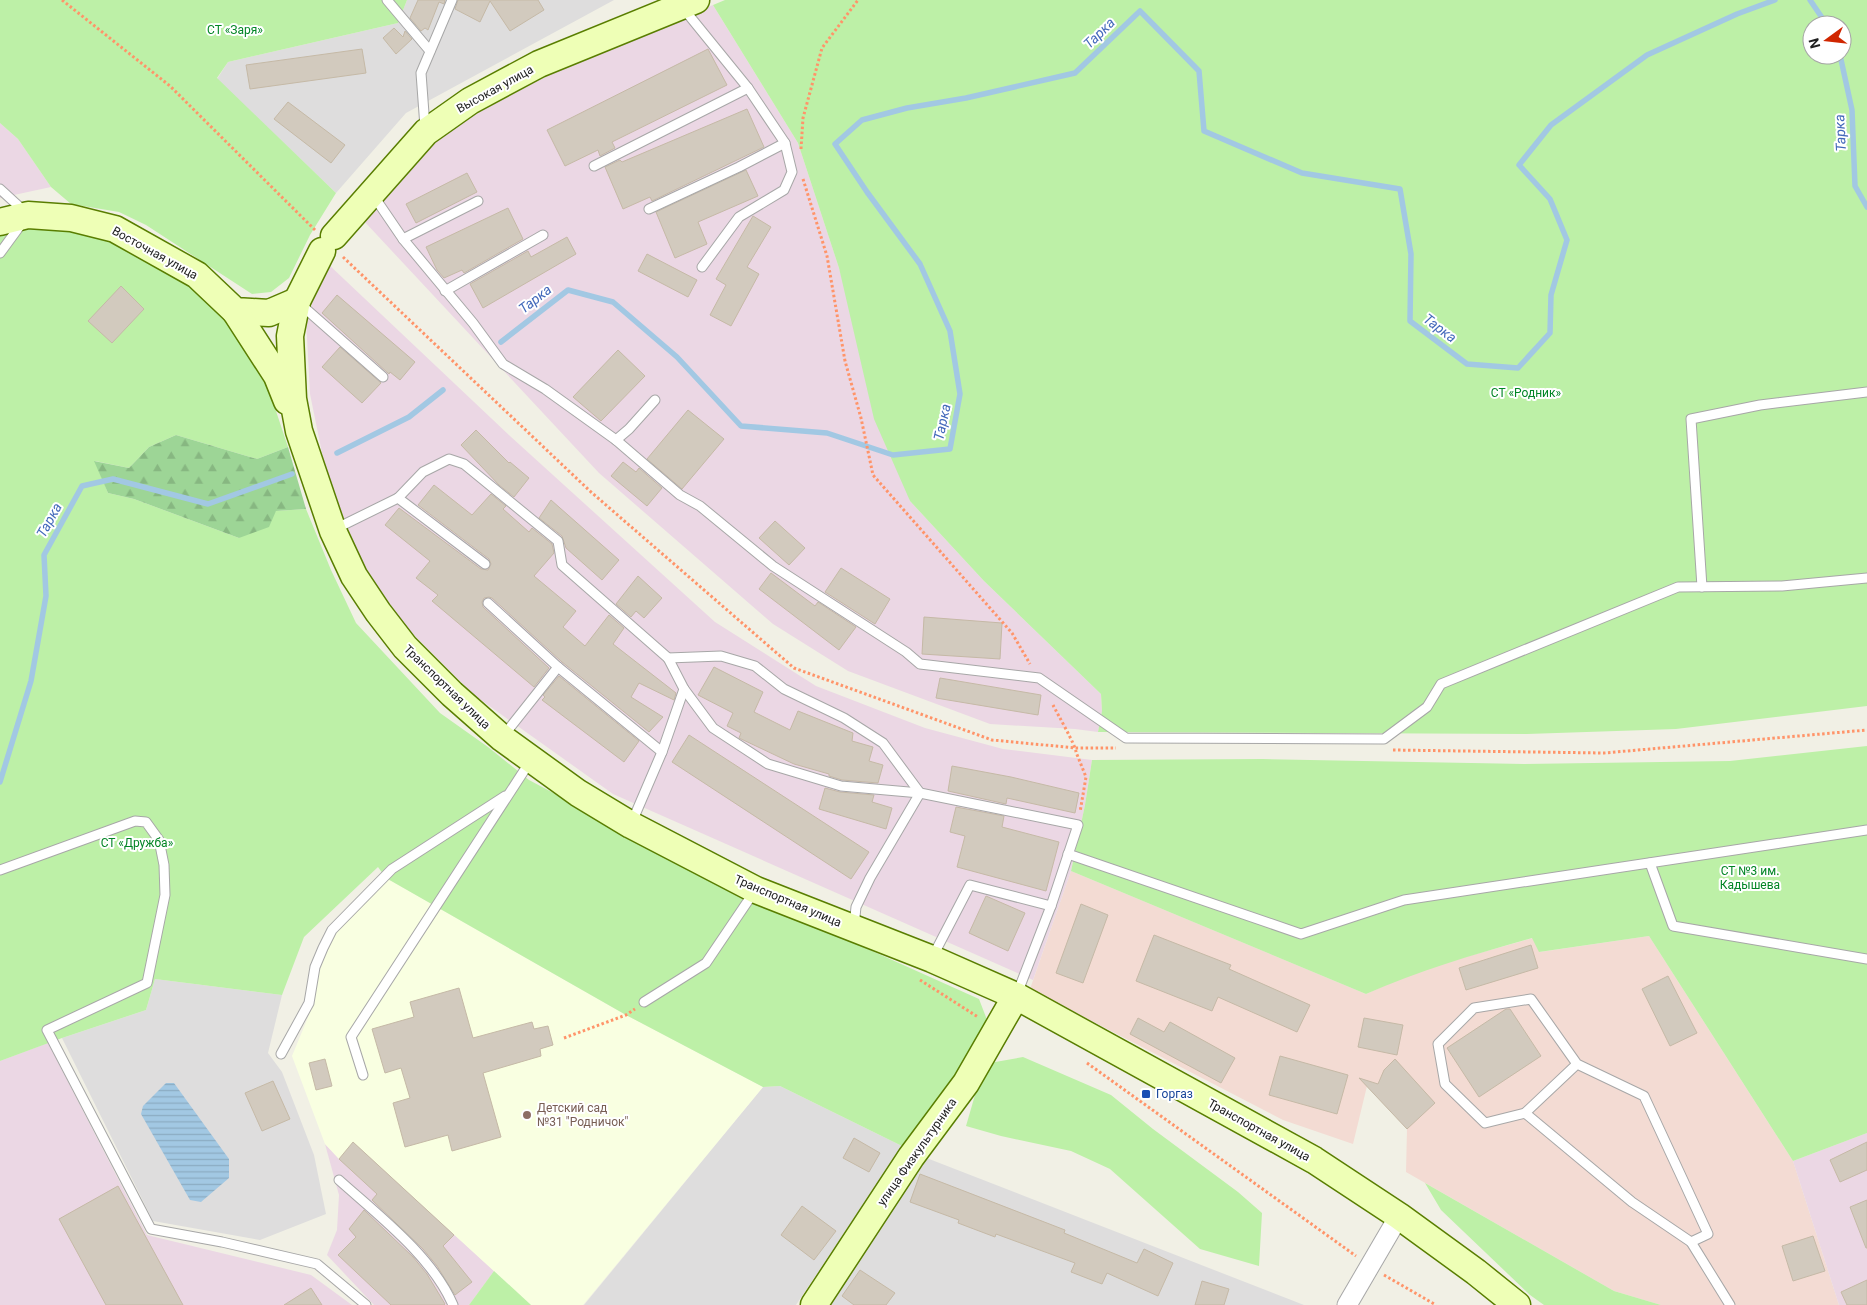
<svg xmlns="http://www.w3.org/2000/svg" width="1867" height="1305" viewBox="0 0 1867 1305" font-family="Roboto,sans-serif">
  <defs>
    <pattern id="forest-firs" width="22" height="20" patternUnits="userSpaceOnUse" patternTransform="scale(1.25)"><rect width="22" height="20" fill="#9dd596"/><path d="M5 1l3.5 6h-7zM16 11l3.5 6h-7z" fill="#87b781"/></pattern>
    <pattern id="water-rules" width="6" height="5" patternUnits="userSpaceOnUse" patternTransform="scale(1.25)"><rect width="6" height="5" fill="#a2c8e3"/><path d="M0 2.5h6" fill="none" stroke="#8bacc2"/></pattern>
  </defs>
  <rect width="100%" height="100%" fill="#f1f0e5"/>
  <g fill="#dedddd">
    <polygon points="407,0 614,0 406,113 336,193 217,79 228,62 398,23"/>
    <polygon points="155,979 282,995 268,1053 282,1072 314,1155 326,1214 260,1240 153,1221 62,1038 146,1010"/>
    <polygon points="780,1086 902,1146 796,1305 584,1305 763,1087"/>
    <polygon points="924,1157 1304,1305 829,1305"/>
  </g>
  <polygon fill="#f3dbd3" points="1071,871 1366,994 1397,980 1451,961 1533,938 1540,952 1649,936 1793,1161 1839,1305 1661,1305 1614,1291 1406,1172 1407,1129 1367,1086 1353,1144 1283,1120 1030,989"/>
  <g fill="#ebd7e4">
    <polygon points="713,5 798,143 839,268 910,501 984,581 1101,694 1102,711 1098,732 1075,729 990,724 848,671 773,624 599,473 363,220 432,137 591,53"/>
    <polygon points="0,123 18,139 51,187 0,198"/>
    <polygon points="327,263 510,436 715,622 816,686 925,728 1003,749 1092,760 1085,805 1071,871 1033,980 613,794 474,695 389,610 345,535 330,492 310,394 306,319"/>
    <polygon points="48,1043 147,1235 311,1275 352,1305 0,1305 0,1061"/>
    <polygon points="1867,1133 1867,1305 1839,1305 1793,1161"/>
    <polygon points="353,1142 494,1271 469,1305 374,1305 327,1255 337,1230 339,1195 325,1144 339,1159"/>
  </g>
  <polygon fill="#f9ffe1" points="386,878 626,1015 763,1087 583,1305 531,1305 354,1143 339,1159 325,1144 292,1056 309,1015 322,957 343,922"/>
  <g fill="#bdf0a7" fill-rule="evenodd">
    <polygon points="0,0 407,0 398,23 228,62 217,78 336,193 310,235 289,278 271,292 252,294 146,225 119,212 71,204 51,187 18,139 0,123"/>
    <path d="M725,0H1867V706L1676,729L1527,734L1098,732L1102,711L1101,694L984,581L910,501L874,419L839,268L798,143L713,5ZM1812,25H1842V55H1812Z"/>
    <polygon points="29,223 113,237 200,289 230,322 265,378 288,447 257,459 176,435 149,447 129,468 95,461 108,493 134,499 239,538 276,511 306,509 331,570 356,623 440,713 488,747 529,780 732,888 979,999 989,1025 970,1056 902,1146 780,1086 763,1087 626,1015 386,878 378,867 304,937 282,995 155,979 146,1010 62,1038 0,1061 0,229"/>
    <path d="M1867,746V1133L1793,1161L1649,936L1539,952L1532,938C1476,954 1420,970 1366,994L1071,871L1085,805L1092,760L1263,759L1524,764L1730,761Z"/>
    <polygon points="1023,1057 1111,1095 1153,1129 1238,1192 1262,1213 1259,1266 1200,1249 1110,1169 1071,1151 1001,1136 966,1126 984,1064"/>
    <polygon points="1425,1183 1614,1291 1661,1305 1544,1305 1530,1295 1441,1210"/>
    <polygon points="494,1271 531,1305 469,1305"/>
  </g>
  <polygon fill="url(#forest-firs)" points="176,435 257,459 288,447 306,509 276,511 269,527 239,538 134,499 108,493 94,461 129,468 149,447"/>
  <polygon fill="url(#water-rules)" points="166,1083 174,1083 229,1159 229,1178 201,1202 190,1200 141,1114 143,1106"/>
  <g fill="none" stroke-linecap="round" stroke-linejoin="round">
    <g stroke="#a2c8e3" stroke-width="5.5">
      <polyline points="1810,0 1827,25"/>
      <polyline points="1840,55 1852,110 1855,186 1867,207"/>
      <polyline points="501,342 568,290 613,302 677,357 741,426 827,433 893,455 950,449 960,394 950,331 920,264 867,192 835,144 862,120 907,108 966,98 1075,73 1140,11 1199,71 1204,131 1302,173 1400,189 1411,254 1410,321 1467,364 1518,368 1550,333 1551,295 1567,240 1550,199 1519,165 1551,125 1647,55 1737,14 1775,0"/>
      <polyline points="337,453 409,417 443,390"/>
      <polyline points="0,782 31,681 46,596 44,555 82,486 113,479 208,504 292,474"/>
    </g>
  </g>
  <g fill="#d2cabe" stroke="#c5b9a6">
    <polygon points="418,0 445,0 444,4 439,2 428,30 425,28 421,31 410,18"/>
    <polygon points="458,0 538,0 544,10 510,31 490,1 480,22 455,9"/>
    <polygon points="394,28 403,37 405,31 412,39 396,54 383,38"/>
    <polygon points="362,49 366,73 250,89 246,65"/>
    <polygon points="708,49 727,85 612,142 615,148 600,156 598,150 565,166 547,130"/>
    <polygon points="288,102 345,145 331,163 274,119"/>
    <polygon points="747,109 764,147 652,201 650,197 623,209 605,167 620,160 622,162"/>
    <polygon points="746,170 758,196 698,222 707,244 675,258 656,212"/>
    <polygon points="467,173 477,192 416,223 406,204"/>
    <polygon points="508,208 523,239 464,273 462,270 444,278 437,270 426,247"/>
    <polygon points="753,216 771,227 747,267 759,274 731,326 710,315 726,285 716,279"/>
    <polygon points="567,237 576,254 483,308 470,284 528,251 531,257"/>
    <polygon points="647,254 697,280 688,297 638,271"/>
    <polygon points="121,286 144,309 112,343 88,321"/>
    <polygon points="337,295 415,362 400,380 390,372 389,374 322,313"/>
    <polygon points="340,347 381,383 362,403 322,367"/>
    <polygon points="618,350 645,376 601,421 573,397"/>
    <polygon points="688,410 724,439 682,489 647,459"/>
    <polygon points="476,430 509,463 510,462 529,478 514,497 499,485 461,445"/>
    <polygon points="623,462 636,472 639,468 662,488 647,506 611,476"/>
    <polygon points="434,485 472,515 491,494 506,506 503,509 529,532 532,528 552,544 554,553 534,576 576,611 563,627 585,646 609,615 624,628 613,644 676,693 674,700 639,683 631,697 663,717 649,732 562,662 492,598 489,597 484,598 482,602 483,607 549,668 534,687 432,601 438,595 416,578 430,561 385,525 399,508 481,569 488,570 491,564 489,559 418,505"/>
    <polygon points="551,500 619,560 602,580 566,548 562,536 539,518"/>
    <polygon points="775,521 805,548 789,565 759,538"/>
    <polygon points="841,568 890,599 875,624 825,592"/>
    <polygon points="771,573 815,606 818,602 856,627 839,650 759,589"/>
    <polygon points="638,576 662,598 644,618 636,611 631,617 616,604"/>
    <polygon points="924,617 1002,623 1000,659 922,654"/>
    <polygon points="714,667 763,692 754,712 790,730 798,711 853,733 852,741 873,747 869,761 883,765 878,783 842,780 829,776 829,774 794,764 739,738 741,733 727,726 733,713 698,695"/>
    <polygon points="559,676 639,741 624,762 542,700 545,697 543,695"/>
    <polygon points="940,678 1041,695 1038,715 936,698"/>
    <polygon points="689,735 869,852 851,879 672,762"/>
    <polygon points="952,766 1011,777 1079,793 1075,813 1007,798 1006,804 948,791"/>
    <polygon points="825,788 840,792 874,795 872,802 892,808 886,829 819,809"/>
    <polygon points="956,807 1004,816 1002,827 1059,842 1046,891 957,867 965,836 950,832"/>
    <polygon points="986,896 1025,913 1008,951 969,933"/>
    <polygon points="1081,904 1108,915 1083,983 1056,973"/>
    <polygon points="1154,935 1231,965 1229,969 1310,1005 1297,1032 1218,997 1212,1011 1136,981"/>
    <polygon points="1531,945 1538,968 1466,990 1459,968"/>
    <polygon points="1668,976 1697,1033 1670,1046 1642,989"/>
    <polygon points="459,988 473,1038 532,1022 534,1029 548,1026 553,1045 540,1049 541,1056 483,1073 501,1137 452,1151 448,1135 405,1147 393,1103 410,1098 401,1068 385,1073 372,1029 414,1017 410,1002"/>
    <polygon points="1506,1009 1510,1009 1541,1056 1479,1097 1447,1048"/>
    <polygon points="1138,1018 1164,1032 1170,1022 1235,1058 1221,1083 1130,1034"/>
    <polygon points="1364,1018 1403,1025 1397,1055 1358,1047"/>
    <polygon points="1280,1056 1348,1075 1337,1114 1269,1095"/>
    <polygon points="325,1059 332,1086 316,1090 309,1063"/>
    <polygon points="1395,1059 1435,1103 1407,1129 1359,1078 1378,1084 1384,1070"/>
    <polygon points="273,1081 290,1119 262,1131 245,1093"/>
    <polygon points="854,1138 880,1153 869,1172 843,1158"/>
    <polygon points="353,1142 454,1235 443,1246 472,1282 455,1295 437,1266 423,1249 372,1200 377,1194 339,1159"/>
    <polygon points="1867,1142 1867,1170 1840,1182 1830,1160"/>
    <polygon points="920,1174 1065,1230 1064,1233 1137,1263 1144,1249 1173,1263 1158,1296 1107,1273 1102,1284 1071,1272 1075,1263 996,1234 995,1237 958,1223 959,1220 910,1202"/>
    <polygon points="118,1186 183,1305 106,1305 59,1219"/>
    <polygon points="1867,1200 1867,1248 1866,1248 1850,1207"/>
    <polygon points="802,1206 836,1231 814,1260 781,1235"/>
    <polygon points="364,1210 413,1257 427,1274 445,1304 444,1305 391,1305 338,1255 356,1237 349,1229"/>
    <polygon points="1813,1236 1825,1271 1793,1281 1782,1246"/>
    <polygon points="860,1270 895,1293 886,1305 854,1305 842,1296"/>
    <polygon points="1867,1280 1867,1305 1847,1305 1841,1292"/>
    <polygon points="1202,1281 1229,1289 1224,1305 1195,1305"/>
    <polygon points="311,1288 322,1305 284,1305"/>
  </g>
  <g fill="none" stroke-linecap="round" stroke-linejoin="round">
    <g stroke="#a7a7a7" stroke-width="11">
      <g id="lane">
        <polyline points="387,0 430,51"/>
        <polyline points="683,8 748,88 785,143 792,172 784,190 739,217 702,267"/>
        <polyline points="425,127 421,73 452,0"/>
        <polyline points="594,166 748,88"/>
        <polyline points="0,189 24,211"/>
        <polyline points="373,195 403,239 473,323 503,364 545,389 616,440 629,429 655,400"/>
        <polyline points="649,209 739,167 785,143"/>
        <polyline points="403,239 478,201"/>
        <polyline points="0,253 22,223"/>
        <polyline points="445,291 543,235"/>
        <polyline points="299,303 383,377"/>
        <polyline points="616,440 680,495 700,506 773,566 906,652 920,664 1039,678 1126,738 1384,739 1427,707 1441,684 1678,587 1782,586 1867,578"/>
        <polyline points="398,498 423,472 449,459 464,464 558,541 562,565 668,658"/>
        <polyline points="335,529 398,498 485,564"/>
        <polyline points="1702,587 1691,419 1760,405 1867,392"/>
        <polyline points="488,603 558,667 662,752"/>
        <polyline points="684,689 713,728 768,764 841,786 920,793 1078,825 1051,906 1017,994"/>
        <polyline points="504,735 558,667"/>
        <polyline points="632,822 662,752 684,689 668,658 721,656 755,666 784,689 844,718 883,743 920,793 870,878 856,907 854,926"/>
        <polyline points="1068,854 1301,934 1404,900 1867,830"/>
        <polyline points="1650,863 1673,926 1867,959"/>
        <polyline points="0,870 135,821 146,822 159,840 164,865 165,895 147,983 47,1030 151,1229 222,1242 317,1264 366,1305"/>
        <polyline points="933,956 970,885 1051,906"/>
        <polyline points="644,1002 706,963 754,892"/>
        <polyline points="281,1054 309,1003 315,967 323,948 332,930 392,869 505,796"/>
        <polyline points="1577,1064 1525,1113 1485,1123 1445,1084 1438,1044 1474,1008 1531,999 1577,1064 1644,1096 1708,1234 1691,1242"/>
        <polyline points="363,1075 351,1037 531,760"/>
        <polyline points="1525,1113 1632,1202 1691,1242 1730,1305"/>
        <path d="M339,1180C378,1215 432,1256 453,1305"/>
      </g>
    </g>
    <g stroke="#a7a7a7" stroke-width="21">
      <polyline id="street" points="1347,1305 1399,1216"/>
    </g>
    <g stroke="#597e00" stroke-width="29">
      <g id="secondary">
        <polyline points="0,222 28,215 71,218 115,229 197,275 235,311 269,313 297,301"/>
        <polyline points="334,236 426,132 470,101 539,64 696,0"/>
        <polyline points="322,251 297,301 290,336 293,399 299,431 333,531 354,576 378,612 405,647 452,694 502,738 578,793 631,825 756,890 932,959 1016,996 1314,1160 1399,1216 1476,1272 1517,1305"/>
        <polyline points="235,311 277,376 287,401"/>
        <polyline points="814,1305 911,1157 966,1083 1016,996"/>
      </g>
    </g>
    <g stroke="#ff9469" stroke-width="3" stroke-dasharray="2.5 2.5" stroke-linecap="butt">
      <polyline points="62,0 170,86 315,230"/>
      <polyline points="801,149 803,118 822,48 858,0"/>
      <polyline points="803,179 827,256 845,361 861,418 873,475 1012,633 1030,664"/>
      <polyline points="343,257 591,492 794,668 992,740 1076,748 1116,748"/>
      <path d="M1053,705C1057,713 1076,746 1076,752L1086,777L1080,812"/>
      <polyline points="1393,750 1604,753 1867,730"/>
      <polyline points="920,980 978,1017"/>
      <polyline points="564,1038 626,1015 635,1009"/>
      <polyline points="1087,1063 1356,1256"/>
      <polyline points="1384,1275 1436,1305"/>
    </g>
    <use href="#lane" stroke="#fff" stroke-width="9"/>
    <use href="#street" stroke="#fff" stroke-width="19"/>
    <use href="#secondary" stroke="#eeffb6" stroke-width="26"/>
  </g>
  <rect fill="#1a4fb4" stroke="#fff" stroke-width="2" x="1141" y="1089" width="10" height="10" rx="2.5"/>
  <circle fill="#8d6e63" stroke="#fff" stroke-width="2" cx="527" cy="1115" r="5"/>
  <g text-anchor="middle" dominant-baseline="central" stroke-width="4" stroke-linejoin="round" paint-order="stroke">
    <g font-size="12" fill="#028525" stroke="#fff">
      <text x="235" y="30">СТ «Заря»</text>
      <text x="1526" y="393">СТ «Родник»</text>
      <text x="137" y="843">СТ «Дружба»</text>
      <text x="1750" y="871">СТ №3 им.<tspan x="1750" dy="14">Кадышева</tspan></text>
    </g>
    <g font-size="12" fill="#202020" stroke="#fff">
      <text transform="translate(495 89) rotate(-29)">Высокая улица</text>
      <text transform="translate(155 253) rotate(29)">Восточная улица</text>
      <text transform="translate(447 687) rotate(44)">Транспортная улица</text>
      <text transform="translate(788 901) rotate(23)">Транспортная улица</text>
      <text transform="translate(1259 1130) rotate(29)">Транспортная улица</text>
      <text transform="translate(917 1152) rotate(-55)">улица Физкультурника</text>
    </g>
    <g font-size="12" fill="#164399" stroke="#fff" text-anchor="start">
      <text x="1156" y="1094">Горгаз</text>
    </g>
    <g font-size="12" fill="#785e54" stroke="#fff" text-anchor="start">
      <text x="537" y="1108">Детский сад<tspan x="537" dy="14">№31 "Родничок"</tspan></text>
    </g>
    <g font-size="14" font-style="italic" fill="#4268ba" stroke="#fff">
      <text transform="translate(1099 33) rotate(-44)">Тарка</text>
      <text transform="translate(1840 133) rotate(-93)">Тарка</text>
      <text transform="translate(535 299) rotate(-38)">Тарка</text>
      <text transform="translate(1440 328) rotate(37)">Тарка</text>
      <text transform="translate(942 422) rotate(-78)">Тарка</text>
      <text transform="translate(49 520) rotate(-61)">Тарка</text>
    </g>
  </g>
  <g transform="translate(1827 40) rotate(255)"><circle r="24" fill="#ffffff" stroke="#a6a6a6"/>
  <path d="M0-4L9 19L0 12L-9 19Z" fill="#d02600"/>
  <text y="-8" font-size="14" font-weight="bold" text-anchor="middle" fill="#202020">N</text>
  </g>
</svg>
